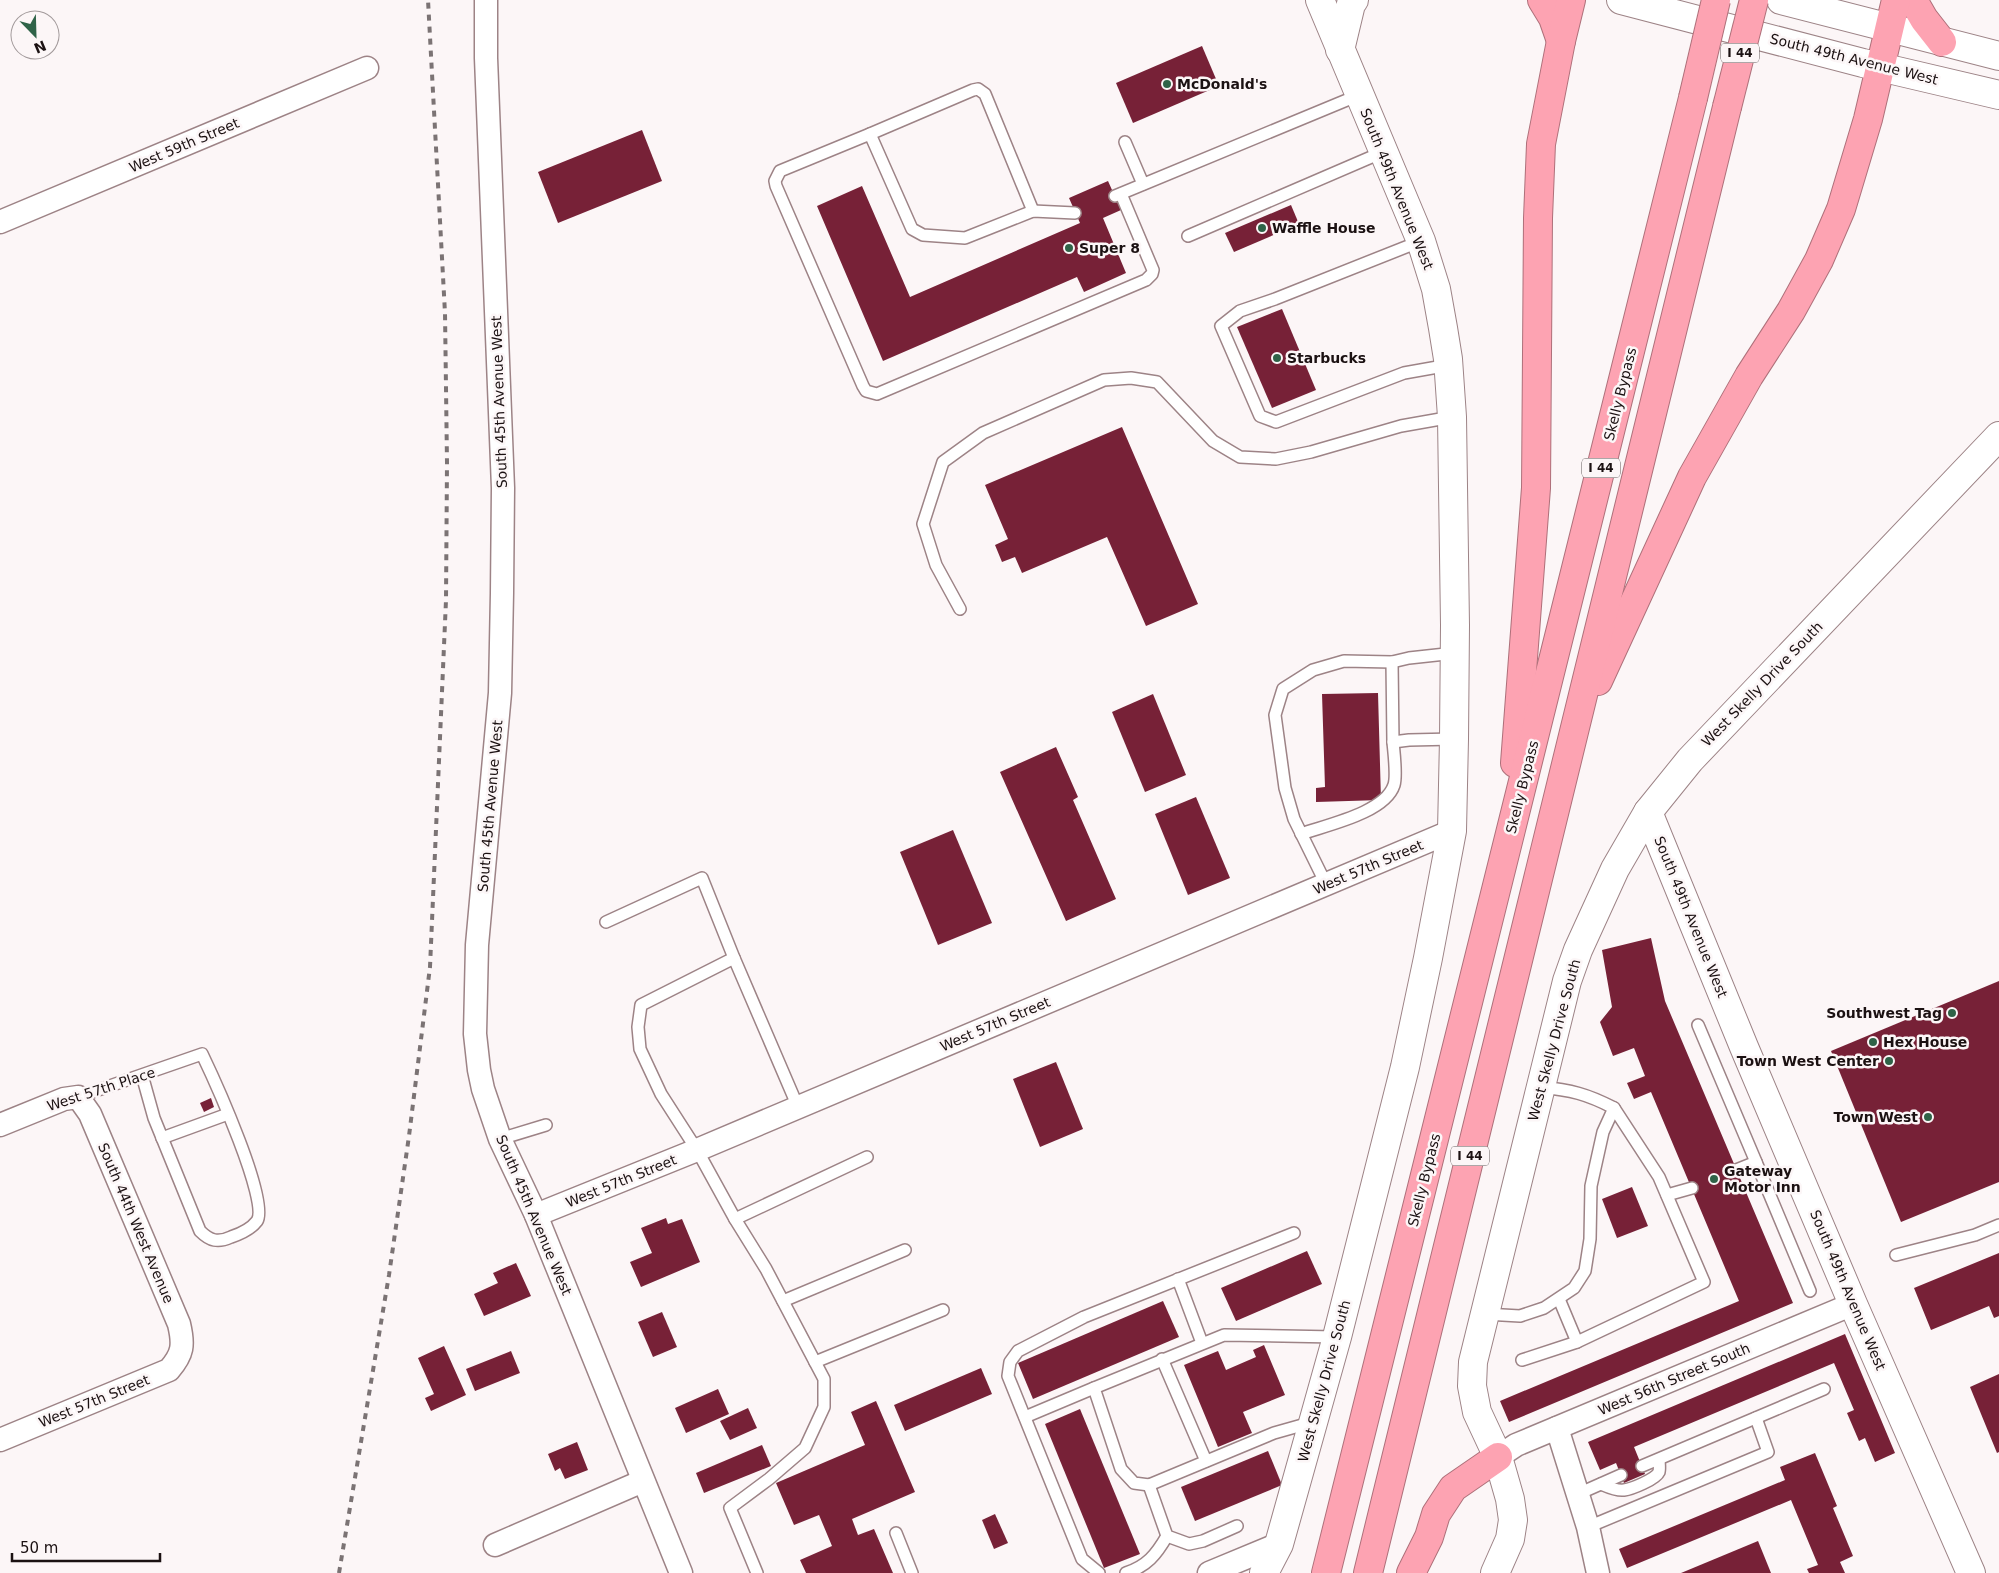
<svg xmlns="http://www.w3.org/2000/svg" width="1999" height="1573" viewBox="0 0 1999 1573" font-family="'DejaVu Sans',sans-serif">
  <rect width="100%" height="100%" fill="#fcf6f7"/>
  <g fill="#772137">
    <polygon points="1202,46 1219,86 1133,123 1116,83"/>
    <polygon points="642,130 662,181 558,223 538,172"/>
    <polygon points="1108,181 1121,210 1103,218 1126,273 1084,292 1077,277 883,361 817,206 862,186 910,297 1080,223 1069,198"/>
    <polygon points="1291,205 1299,224 1234,252 1225,233"/>
    <polygon points="1282,309 1316,390 1272,408 1237,327"/>
    <polygon points="1122,427 1198,604 1146,626 1107,537 1022,573 1015,557 1002,562 995,545 1008,539 985,485"/>
    <polygon points="1378,693 1381,800 1316,802 1316,788 1325,787 1322,694"/>
    <polygon points="1153,694 1186,775 1145,792 1112,712"/>
    <polygon points="1056,747 1078,797 1073,800 1116,899 1066,921 1000,772"/>
    <polygon points="1196,797 1230,878 1188,895 1155,814"/>
    <polygon points="953,830 992,923 938,945 900,852"/>
    <polygon points="1651,938 1665,1001 1793,1303 1509,1422 1500,1401 1739,1301 1651,1092 1634,1099 1627,1083 1645,1076 1634,1048 1613,1056 1600,1022 1612,1007 1602,950"/>
    <polygon points="1999,981 1999,1182 1901,1222 1831,1051"/>
    <polygon points="1056,1062 1083,1129 1040,1147 1013,1079"/>
    <polygon points="211,1098 214,1107 204,1112 200,1103"/>
    <polygon points="1632,1187 1648,1226 1617,1238 1602,1199"/>
    <polygon points="666,1218 668,1224 682,1219 700,1262 641,1287 630,1262 652,1253 641,1228"/>
    <polygon points="1307,1251 1322,1284 1236,1321 1221,1288"/>
    <polygon points="1999,1253 1999,1316 1994,1318 1989,1306 1931,1330 1914,1288"/>
    <polygon points="516,1263 531,1296 484,1316 474,1294 498,1283 493,1273"/>
    <polygon points="1163,1301 1179,1337 1033,1399 1018,1363"/>
    <polygon points="662,1312 677,1347 653,1357 638,1322"/>
    <polygon points="1845,1334 1895,1453 1875,1462 1865,1438 1859,1441 1847,1413 1854,1410 1834,1363 1634,1447 1645,1474 1624,1483 1616,1463 1600,1470 1588,1442"/>
    <polygon points="1264,1345 1285,1395 1243,1412 1252,1433 1218,1447 1184,1365 1218,1351 1226,1370 1256,1357 1253,1350"/>
    <polygon points="444,1346 466,1395 431,1411 425,1398 434,1394 418,1358"/>
    <polygon points="511,1351 520,1373 475,1391 466,1369"/>
    <polygon points="981,1368 992,1394 905,1431 894,1405"/>
    <polygon points="1999,1374 1999,1452 1997,1453 1970,1387"/>
    <polygon points="718,1389 729,1414 686,1433 675,1408"/>
    <polygon points="876,1401 915,1492 852,1519 858,1535 874,1529 893,1573 806,1573 800,1560 832,1546 819,1515 794,1525 776,1483 865,1445 851,1412"/>
    <polygon points="748,1408 757,1428 730,1440 720,1421"/>
    <polygon points="1080,1409 1140,1554 1104,1568 1045,1424"/>
    <polygon points="577,1442 588,1470 565,1479 560,1468 555,1471 548,1454"/>
    <polygon points="762,1445 771,1466 704,1493 696,1473"/>
    <polygon points="1268,1451 1282,1485 1195,1521 1181,1487"/>
    <polygon points="1815,1453 1837,1506 1833,1508 1853,1556 1840,1562 1845,1573 1809,1573 1807,1569 1818,1565 1791,1500 1627,1568 1619,1549 1785,1480 1780,1467"/>
    <polygon points="995,1514 1008,1543 994,1549 982,1520"/>
    <polygon points="1758,1541 1771,1573 1681,1573"/>
  </g>
  <g fill="none" stroke-linecap="round" stroke-linejoin="round">
    <g stroke="#9d8386" stroke-width="14">
      <g id="lane">
        <polyline points="870,134 973,90 978,89 985,94 1033,211"/>
        <polyline points="1125,142 1143,184"/>
        <polyline points="1115,196 1359,95"/>
        <polyline points="1075,213 1033,211 965,238 923,235 912,229 870,134 780,171 775,181 776,186 863,386 866,391 877,394 1146,280 1152,274 1153,270 1121,194"/>
        <polyline points="1188,236 1383,152"/>
        <polyline points="1421,241 1275,299 1240,311 1221,326 1260,416 1276,422 1404,373 1449,365"/>
        <polyline points="960,609 936,565 923,524 943,462 983,433 1104,380 1131,378 1157,382 1213,441 1240,457 1276,459 1311,452 1401,426 1452,417"/>
        <polyline points="1392,662 1393,742 1409,740 1454,739"/>
        <path d="M1301,834C1326,825 1385,813 1394,785C1397,776 1394,753 1393,742"/>
        <polyline points="1326,884 1294,819 1285,788 1275,715 1283,689 1313,670 1344,661 1392,662 1409,658 1455,653"/>
        <polyline points="606,922 702,878 734,958 641,1005 638,1027 640,1049 661,1094 697,1150 735,1219 766,1269 824,1379 824,1407 805,1448 769,1479 730,1508 757,1573"/>
        <polyline points="734,958 798,1107"/>
        <polyline points="1698,1025 1756,1162"/>
        <path d="M78,1097L202,1054C214,1079 270,1202 257,1221C251,1229 240,1234 231,1237C218,1243 210,1241 200,1231L154,1118L142,1075"/>
        <polyline points="162,1138 228,1114"/>
        <polyline points="500,1139 546,1125"/>
        <polyline points="1736,1170 1756,1162 1810,1291"/>
        <polyline points="1667,1195 1692,1188"/>
        <polyline points="735,1219 867,1157"/>
        <polyline points="1896,1255 1975,1235 1999,1225"/>
        <polyline points="1178,1279 1202,1343"/>
        <polyline points="1559,1299 1577,1342"/>
        <polyline points="783,1301 905,1250"/>
        <path d="M1485,1314L1520,1316L1544,1308L1574,1288L1585,1271L1590,1239L1591,1186L1603,1132L1614,1108C1587,1094 1571,1090 1540,1087"/>
        <polyline points="1162,1359 1206,1461"/>
        <polyline points="1522,1360 1577,1342 1704,1282 1659,1177 1614,1108"/>
        <polyline points="815,1362 943,1310"/>
        <polyline points="1025,1417 1094,1388"/>
        <polyline points="1313,1422 1274,1433 1149,1485 1134,1483 1121,1469 1094,1388 1224,1335 1336,1337"/>
        <polyline points="1642,1466 1824,1389"/>
        <path d="M1601,1484C1608,1487 1616,1491 1624,1490C1632,1489 1656,1479 1659,1472C1660,1468 1659,1463 1659,1460"/>
        <polyline points="1149,1485 1167,1536 1189,1544 1203,1541 1237,1526"/>
        <polyline points="1578,1494 1621,1475"/>
        <polyline points="1588,1527 1768,1452 1756,1418"/>
        <polyline points="896,1533 912,1573"/>
        <polyline points="1099,1573 1082,1559 1008,1376 1010,1362 1018,1351 1084,1317 1294,1233"/>
        <path d="M1126,1573C1147,1566 1156,1555 1167,1536"/>
      </g>
    </g>
    <g stroke="#9d8386" stroke-width="25">
      <g id="street">
        <polyline points="486,0 486,58 503,488 502,593 500,693 477,945 475,1034 479,1070 483,1089 500,1139 536,1215 681,1573"/>
        <polyline points="0,222 367,68"/>
        <path d="M0,1125L64,1099L78,1097L90,1114L179,1324C184,1345 183,1354 169,1370L0,1440"/>
        <polyline points="536,1215 697,1150 1452,831"/>
        <polyline points="1557,1428 1588,1527 1598,1573"/>
        <polyline points="1498,1457 1516,1445 1853,1304"/>
        <polyline points="495,1545 643,1481"/>
        <polyline points="1209,1573 1279,1544"/>
      </g>
    </g>
    <g stroke="#9d8386" stroke-width="30">
      <g id="secondary">
        <polyline points="1621,0 1863,63 1999,95"/>
        <polyline points="1781,0 1999,56"/>
        <polyline points="1340,50 1351,4 1354,0"/>
        <polyline points="1648,812 1744,1047 1853,1304 1971,1573"/>
        <polyline points="1264,1573 1279,1544 1337,1337 1405,1067 1428,958 1452,831 1454,739 1455,625 1452,417 1448,359 1443,328 1436,289 1421,241 1320,0"/>
        <polyline points="1495,1573 1510,1539 1513,1520 1510,1499 1498,1457 1477,1412 1472,1386 1473,1362 1567,981 1578,950 1615,869 1648,812 1690,760 1999,436"/>
      </g>
    </g>
    <g stroke="#ae707a" stroke-width="30">
      <g id="highway">
        <polyline points="1542,0 1553,18 1561,41"/>
        <polyline points="1913,0 1924,19 1942,42"/>
        <polyline points="1598,681 1692,477 1749,376 1791,311 1819,260 1841,209 1868,119 1896,0"/>
        <polyline points="1515,763 1536,488 1538,218 1541,144 1561,41 1571,0"/>
        <polyline points="1326,1573 1693,98"/>
        <polyline points="1368,1573 1727,107"/>
        <polyline points="1411,1573 1429,1537 1436,1514 1453,1488 1498,1457"/>
      </g>
    </g>
    <use href="#lane" stroke="#fff" stroke-width="11"/>
    <use href="#street" stroke="#fff" stroke-width="22"/>
    <use href="#secondary" stroke="#fff" stroke-width="28"/>
    <use href="#highway" stroke="#fda3b2" stroke-width="28"/>
    <polyline stroke="#7b7374" stroke-width="4" stroke-dasharray="6 6" stroke-linecap="butt" points="339,1573 389,1275 409,1136 430,967 446,600 447,463 445,313 428,0"/>
    <g stroke="#ae707a" stroke-width="30" stroke-linecap="butt">
      <g id="highway-bridge">
        <polyline points="1693,98 1716,0"/>
        <polyline points="1727,107 1754,0"/>
      </g>
    </g>
    <use href="#highway-bridge" stroke="#fda3b2" stroke-width="28"/>
  </g>
  <g fill="#2f6348" stroke="#fcf6f7" stroke-width="2">
    <circle cx="1167" cy="84" r="5"/>
    <circle cx="1262" cy="228" r="5"/>
    <circle cx="1069" cy="248" r="5"/>
    <circle cx="1277" cy="358" r="5"/>
    <circle cx="1952" cy="1013" r="5"/>
    <circle cx="1873" cy="1042" r="5"/>
    <circle cx="1889" cy="1061" r="5"/>
    <circle cx="1928" cy="1117" r="5"/>
    <circle cx="1714" cy="1179" r="5"/>
  </g>
  <g text-anchor="middle" dominant-baseline="central" stroke-width="5" stroke-linejoin="round" paint-order="stroke">
    <g fill="#fcf6f7" stroke="#5e5657" stroke-width="1">
      <rect x="1721" y="43.5" width="38" height="19" rx="4"/>
      <rect x="1582" y="458.5" width="38" height="19" rx="4"/>
      <rect x="1451" y="1146.5" width="38" height="19" rx="4"/>
    </g>
    <g font-size="12" font-weight="bold" fill="#1b1112">
      <text x="1740" y="53">I 44</text>
      <text x="1601" y="468">I 44</text>
      <text x="1470" y="1156">I 44</text>
    </g>
    <g font-size="14" fill="#1b1112" stroke="#fcf6f7">
      <text transform="translate(1854 59) rotate(14)">South 49th Avenue West</text>
      <text transform="translate(184 145) rotate(-23)">West 59th Street</text>
      <text transform="translate(1397 189) rotate(68)">South 49th Avenue West</text>
      <text transform="translate(1620 394) rotate(-76)">Skelly Bypass</text>
      <text transform="translate(499 402) rotate(-92)">South 45th Avenue West</text>
      <text transform="translate(1762 684) rotate(-46)">West Skelly Drive South</text>
      <text transform="translate(1522 787) rotate(-76)">Skelly Bypass</text>
      <text transform="translate(490 806) rotate(-85)">South 45th Avenue West</text>
      <text transform="translate(1368 867) rotate(-23)">West 57th Street</text>
      <text transform="translate(1691 917) rotate(68)">South 49th Avenue West</text>
      <text transform="translate(995 1024) rotate(-23)">West 57th Street</text>
      <text transform="translate(1554 1040) rotate(-75)">West Skelly Drive South</text>
      <text transform="translate(101 1089) rotate(-18)">West 57th Place</text>
      <text transform="translate(1424 1180) rotate(-76)">Skelly Bypass</text>
      <text transform="translate(621 1181) rotate(-22)">West 57th Street</text>
      <text transform="translate(534 1215) rotate(67)">South 45th Avenue West</text>
      <text transform="translate(136 1223) rotate(67)">South 44th West Avenue</text>
      <text transform="translate(1848 1290) rotate(67)">South 49th Avenue West</text>
      <text transform="translate(1674 1379) rotate(-23)">West 56th Street South</text>
      <text transform="translate(1324 1381) rotate(-75)">West Skelly Drive South</text>
      <text transform="translate(94 1401) rotate(-22)">West 57th Street</text>
    </g>
    <g font-size="14" font-weight="bold" fill="#1b1112" stroke="#fcf6f7" text-anchor="start">
      <text x="1177" y="84">McDonald's</text>
      <text x="1272" y="228">Waffle House</text>
      <text x="1079" y="248">Super 8</text>
      <text x="1287" y="358">Starbucks</text>
      <text x="1942" y="1013" text-anchor="end">Southwest Tag</text>
      <text x="1883" y="1042">Hex House</text>
      <text x="1879" y="1061" text-anchor="end">Town West Center</text>
      <text x="1918" y="1117" text-anchor="end">Town West</text>
      <text x="1724" y="1171">Gateway<tspan x="1724" dy="16">Motor Inn</tspan></text>
    </g>
  </g>
  <g transform="translate(35 35) rotate(157)"><circle r="24" fill="#fcf6f7" stroke="#a29a9b"/>
  <path d="M0-4L9 19L0 12L-9 19Z" fill="#2f6348"/>
  <text y="-8" font-size="14" font-weight="bold" text-anchor="middle" fill="#1b1112">N</text>
  </g>
  <path d="M12 1553v8h148v-8" fill="none" stroke="#1b1112" stroke-width="2.5"/>
  <text x="20" y="1553" font-size="15" fill="#1b1112" stroke="#fcf6f7" stroke-width="4" paint-order="stroke">50 m</text>
</svg>
